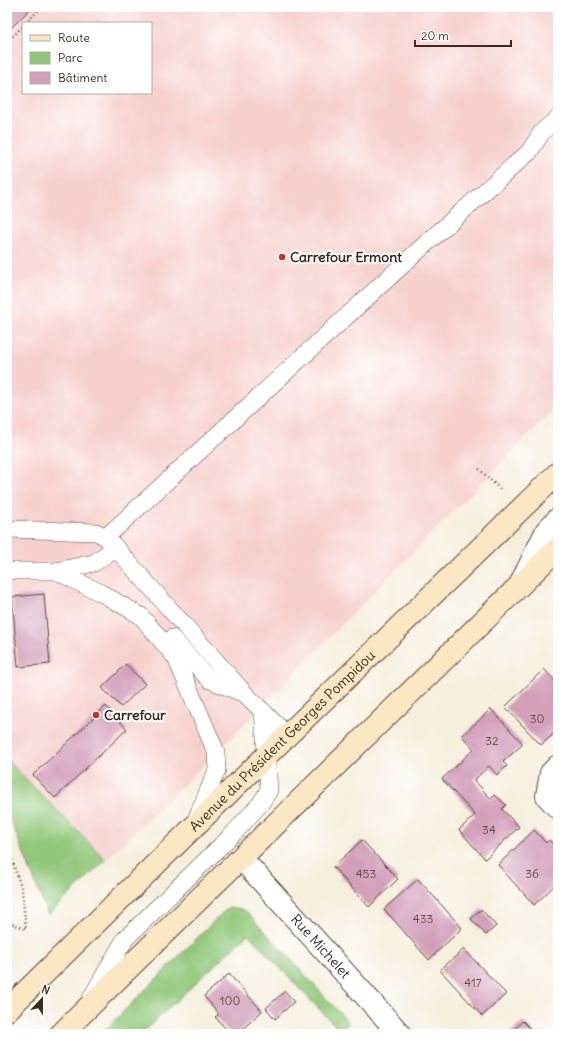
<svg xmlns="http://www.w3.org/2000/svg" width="565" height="1041" viewBox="0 0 565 1041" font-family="Delius,sans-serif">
  <rect width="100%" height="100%" fill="#fff"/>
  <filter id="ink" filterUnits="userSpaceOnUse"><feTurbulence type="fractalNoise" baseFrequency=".025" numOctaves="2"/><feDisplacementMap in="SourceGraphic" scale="8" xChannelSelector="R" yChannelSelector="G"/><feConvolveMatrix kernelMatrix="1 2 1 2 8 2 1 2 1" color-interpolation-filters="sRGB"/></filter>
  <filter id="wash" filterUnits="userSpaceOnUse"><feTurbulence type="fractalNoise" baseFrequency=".012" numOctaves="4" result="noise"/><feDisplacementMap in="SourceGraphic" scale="16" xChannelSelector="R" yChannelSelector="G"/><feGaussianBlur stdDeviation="0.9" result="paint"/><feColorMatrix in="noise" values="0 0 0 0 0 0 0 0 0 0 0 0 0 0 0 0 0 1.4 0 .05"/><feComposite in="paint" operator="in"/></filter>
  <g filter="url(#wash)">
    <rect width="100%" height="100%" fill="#f6efde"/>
    <path fill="#f7d0cd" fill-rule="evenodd" d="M7,7H558V405L205,764L90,875L7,784ZM23,23H151V93H23Z"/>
    <g fill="#91c77a" stroke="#66784c">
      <polygon points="7,760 106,860 48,915 7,811"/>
      <polygon points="229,908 239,908 247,912 349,1023 340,1031 248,934 141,1034 110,1034 106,1029 222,913"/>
    </g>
    <g id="blocks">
      <g fill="#d39fb9">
        <polygon points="7,7 32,7 7,32"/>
        <polygon points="44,594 50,664 18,667 12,597"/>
        <polygon points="126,664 145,684 121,707 102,688"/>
        <polygon points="544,669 558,684 558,730 541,745 505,707"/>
        <polygon points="106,706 127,729 55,798 33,775"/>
        <polygon points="491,709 523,744 503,762 507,766 497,775 489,766 473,781 475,781 491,799 495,795 506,805 502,809 519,827 485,859 459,830 475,815 442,779 474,749 462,736"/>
        <polygon points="534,830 546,843 549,840 558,850 558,882 534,905 498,865"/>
        <polygon points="362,840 398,879 369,907 333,867"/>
        <polygon points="418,879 462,928 429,960 384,909"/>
        <polygon points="481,909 496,926 486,935 471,919"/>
        <polygon points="464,949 506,994 482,1016 440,970"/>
        <polygon points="229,974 262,1011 237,1034 231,1034 215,1017 219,1014 204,996"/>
        <polygon points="285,991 294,1002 275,1019 266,1008"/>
        <polygon points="523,1021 535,1034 509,1034"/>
      </g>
    </g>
  </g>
  <g filter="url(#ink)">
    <use href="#blocks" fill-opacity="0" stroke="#57483b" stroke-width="1"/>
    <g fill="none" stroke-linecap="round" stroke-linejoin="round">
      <g stroke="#57483b" stroke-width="18">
        <g id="lane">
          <polyline points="7,529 96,532 106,537 246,695 287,735"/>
          <polyline points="106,537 420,249 529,152 542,132 558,118"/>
          <polyline points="7,571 56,571 101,593 141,616 176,658 216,752 217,770 195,822"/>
          <polyline points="56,571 94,563 115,548"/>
          <polyline points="172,638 210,680 242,693"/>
          <polyline points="91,998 125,939 234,833 261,803 269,790 263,711"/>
        </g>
      </g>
      <g stroke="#57483b" stroke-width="24">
        <g id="street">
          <polyline points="521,583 547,530 558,519"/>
          <polyline points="558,766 551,773 547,796 558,808"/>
          <path id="s1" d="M241,858L400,1034"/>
        </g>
      </g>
      <g stroke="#57483b" stroke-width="24">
        <g id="secondary">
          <path id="s2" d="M7,1010L267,755L558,473"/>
          <polyline points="61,1034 558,548"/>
        </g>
      </g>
      <g stroke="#57483b" stroke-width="2.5" stroke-dasharray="1 3" stroke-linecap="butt">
        <polyline points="26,23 41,7"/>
        <polyline points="7,42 23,26"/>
        <polyline points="479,469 501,490"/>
        <polyline points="7,845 22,890 26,929 7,922"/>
      </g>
      <use href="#lane" stroke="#fff" stroke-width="17"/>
      <use href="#street" stroke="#fff" stroke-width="22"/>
      <use href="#secondary" stroke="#fbe7c3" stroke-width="22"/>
    </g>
  </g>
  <g fill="#c8321e" stroke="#fff" stroke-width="1.5">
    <circle cx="282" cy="257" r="4"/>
    <circle cx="96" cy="715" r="4"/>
  </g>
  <g text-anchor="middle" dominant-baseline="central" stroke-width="4" stroke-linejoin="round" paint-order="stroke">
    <g font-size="12" fill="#614745">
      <text x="537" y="718">30</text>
      <text x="492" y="740">32</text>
      <text x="489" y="829">34</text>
      <text x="366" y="873">453</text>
      <text x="532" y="873">36</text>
      <text x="423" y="918">433</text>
      <text x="473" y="982">417</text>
      <text x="230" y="1000">100</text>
    </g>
    <g font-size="14" font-weight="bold" fill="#3b2a1e" stroke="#fff" text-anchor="start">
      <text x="290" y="257">Carrefour Ermont</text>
      <text x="104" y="715">Carrefour</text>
    </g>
    <g font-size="14" fill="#3b2a1e" stroke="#fff">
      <text stroke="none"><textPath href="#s2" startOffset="385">Avenue du Président Georges Pompidou</textPath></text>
      <text stroke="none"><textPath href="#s1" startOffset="119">Rue Michelet</textPath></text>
    </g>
  </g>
  <rect width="565" height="1041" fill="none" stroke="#fff" stroke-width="24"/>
  <rect x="22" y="22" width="130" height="72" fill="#ffffff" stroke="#b1aaa5"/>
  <rect x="30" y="35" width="20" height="6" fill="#fbe7c3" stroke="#b1aaa5"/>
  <text x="58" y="42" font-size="12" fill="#3b2a1e">Route</text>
  <rect x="30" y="52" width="20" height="12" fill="#91c77a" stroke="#b1aaa5"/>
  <text x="58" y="62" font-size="12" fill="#3b2a1e">Parc</text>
  <rect x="30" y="72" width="20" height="12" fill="#d39fb9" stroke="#b1aaa5"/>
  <text x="58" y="82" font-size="12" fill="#3b2a1e">Bâtiment</text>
  <g transform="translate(42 999) rotate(22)" stroke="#ffffff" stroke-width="3" paint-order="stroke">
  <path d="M0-3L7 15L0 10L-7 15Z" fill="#3b2a1e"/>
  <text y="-6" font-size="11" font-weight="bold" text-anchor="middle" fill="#3b2a1e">N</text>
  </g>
  <path d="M415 40v6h96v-6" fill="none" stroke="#3b2a1e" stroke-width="2"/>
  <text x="421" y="40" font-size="12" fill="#3b2a1e" stroke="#ffffff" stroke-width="3" paint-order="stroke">20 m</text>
</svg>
